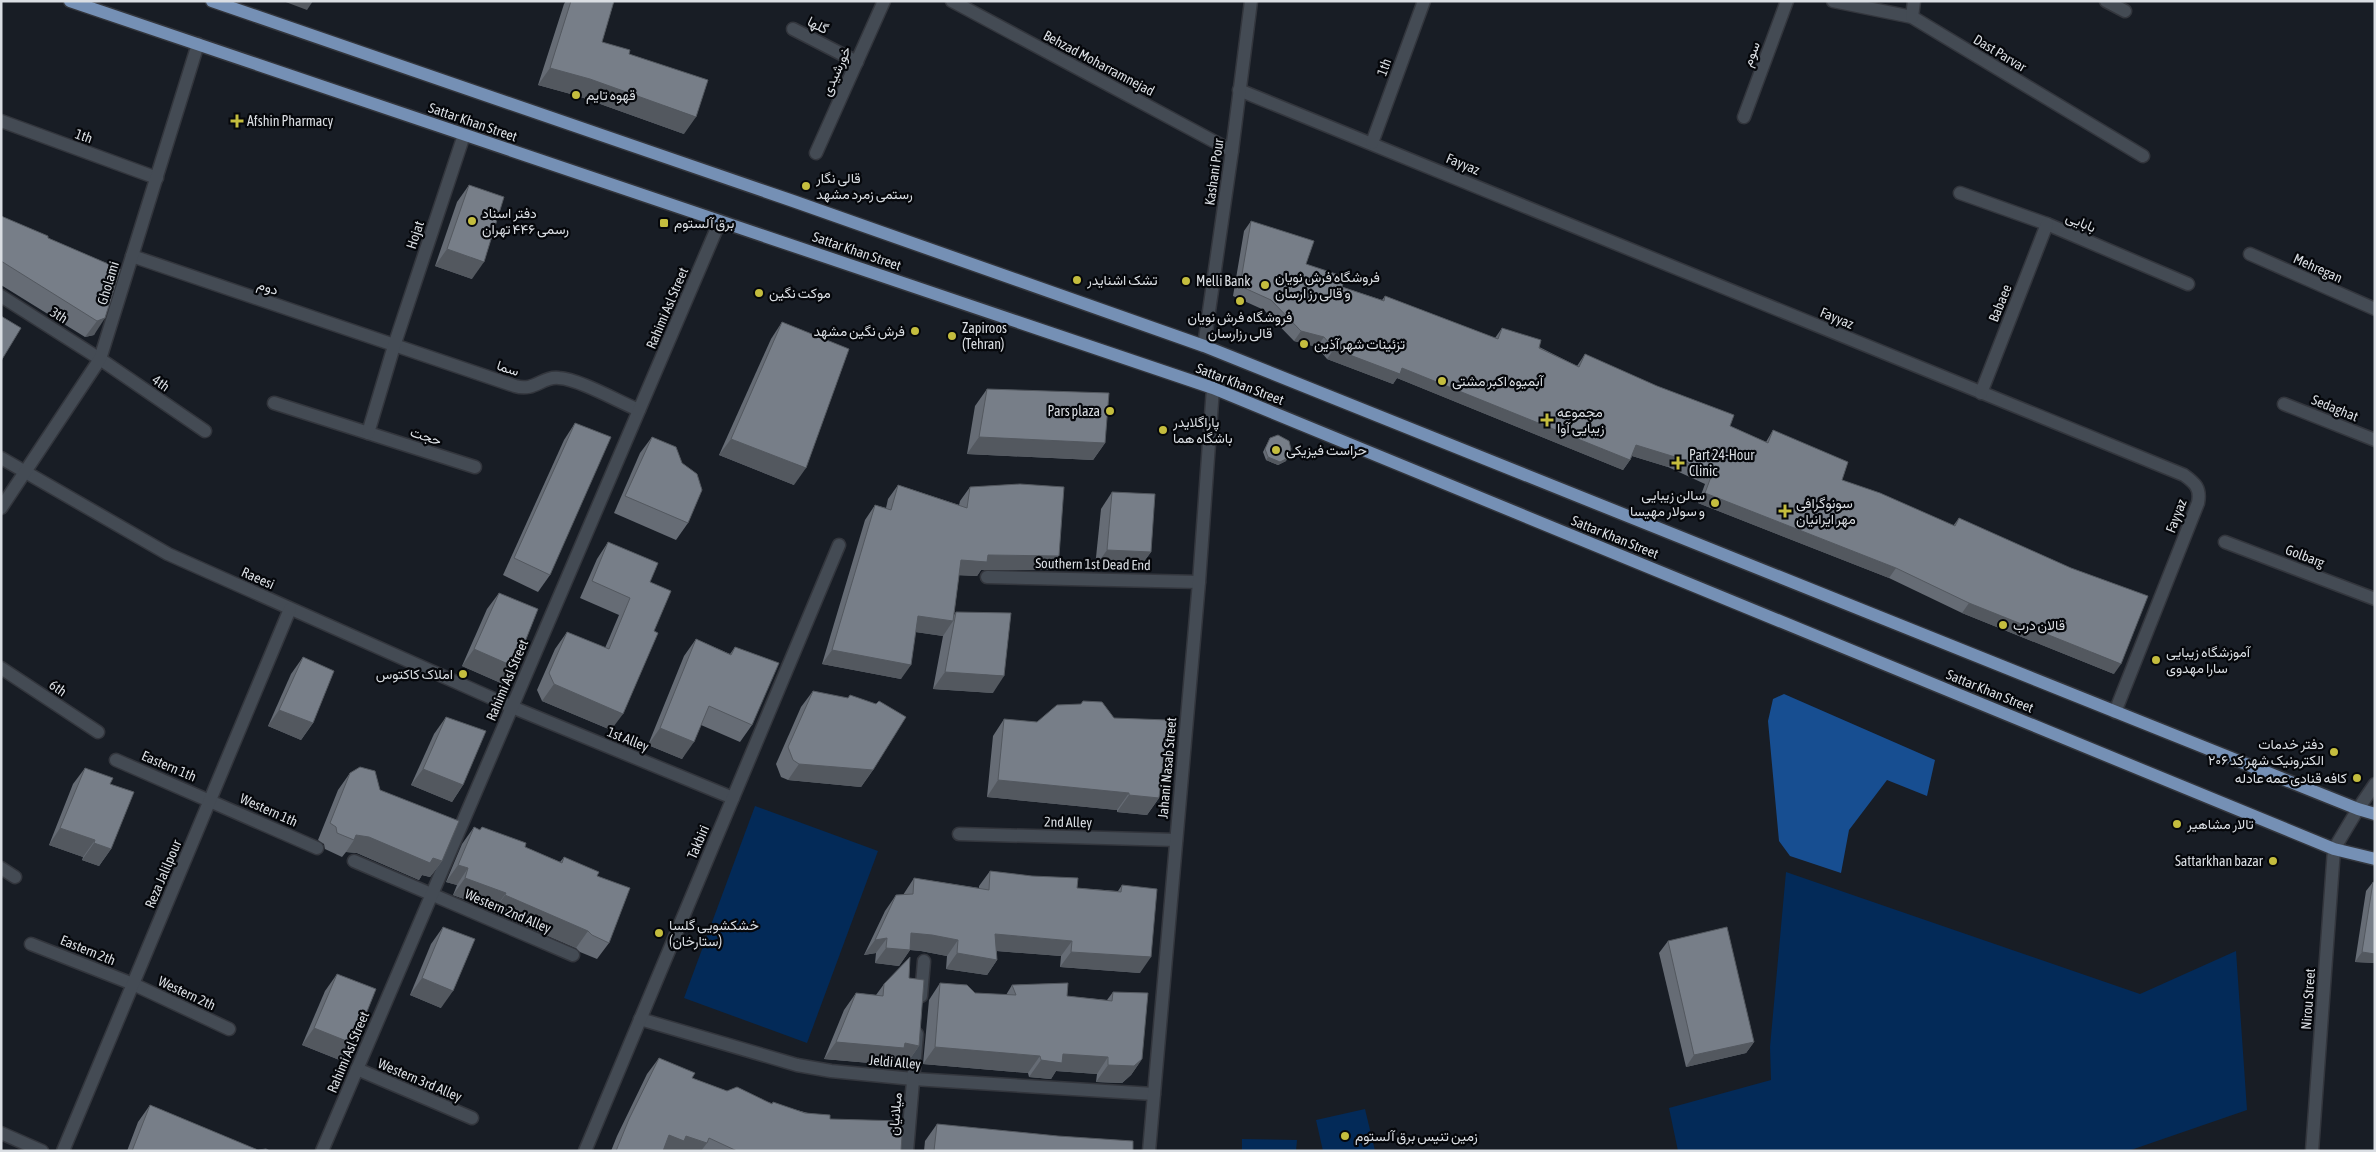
<svg xmlns="http://www.w3.org/2000/svg" width="2376" height="1152" viewBox="0 0 2376 1152" font-family="'Asap Condensed',Vazirmatn,sans-serif">
  <rect width="100%" height="100%" fill="#181d25"/>
  <g fill="#032a58">
    <polygon points="755,806 878,851 807,1043 684,998"/>
    <polygon points="1786,872 2140,994 2236,951 2247,1110 2128,1151 1678,1151 1669,1108 1771,1080 1770,1047"/>
    <polygon points="1365,1109 1375,1151 1323,1151 1316,1120"/>
    <polygon points="1242,1139 1297,1140 1296,1151 1242,1151"/>
  </g>
  <polygon fill="#174e91" points="1784,694 1935,760 1927,796 1887,780 1849,830 1841,873 1790,856 1779,841 1768,721 1773,699"/>
  <g fill="none" stroke-linecap="round" stroke-linejoin="round">
    <g stroke="#33363d" stroke-width="15">
      <g id="minor">
        <polyline points="952,1 1232,151"/>
        <polyline points="1833,1 1912,17 2143,156"/>
        <polyline points="2106,1 2125,11"/>
        <polyline points="1912,17 1914,1"/>
        <polyline points="793,29 857,62"/>
        <path d="M1239,90L2184,475C2195,483 2201,488 2198,503L2115,712"/>
        <polyline points="1744,117 1787,1"/>
        <polyline points="1,121 157,178"/>
        <polyline points="1372,143 1424,1"/>
        <polyline points="816,153 884,1"/>
        <polyline points="1960,193 2047,224 2188,284"/>
        <polyline points="2250,254 2375,309"/>
        <path d="M132,256L515,386C535,392 542,376 559,378C579,379 619,402 639,410"/>
        <polyline points="1,296 100,359 205,431"/>
        <polyline points="1981,393 2047,224"/>
        <polyline points="274,403 475,467"/>
        <polyline points="2284,404 2375,440"/>
        <polyline points="368,433 394,346 464,135"/>
        <polyline points="1,458 168,554 512,707 733,798"/>
        <polyline points="1,508 100,359 198,44"/>
        <polyline points="2225,542 2375,599"/>
        <polyline points="987,577 1199,582"/>
        <polyline points="1,668 98,732"/>
        <polyline points="116,760 317,848"/>
        <polyline points="2358,809 2375,784"/>
        <polyline points="959,834 1176,840"/>
        <polyline points="354,861 573,955"/>
        <polyline points="1,868 15,877"/>
        <polyline points="31,944 133,984 229,1029"/>
        <polyline points="921,996 924,961"/>
        <polyline points="640,1019 797,1065 831,1071 913,1079 1154,1094"/>
        <polyline points="357,1069 472,1118"/>
        <polyline points="1,1133 42,1151"/>
        <polyline points="63,1151 290,609"/>
        <polyline points="322,1151 720,221"/>
        <polyline points="585,1151 839,545"/>
        <polyline points="907,1151 917,1034"/>
      </g>
    </g>
    <g stroke="#33363d" stroke-width="15">
      <g id="tertiary">
        <polyline points="1204,346 1232,151 1251,1"/>
        <polyline points="1149,1151 1199,582 1213,388"/>
        <polyline points="2312,1151 2334,849 2358,809"/>
      </g>
    </g>
    <g stroke="#33363d" stroke-width="15">
      <g id="primary">
        <polyline points="70,1 1213,388 2334,849 2375,859"/>
        <polyline points="212,1 793,201 1204,346 2358,809 2375,814"/>
      </g>
    </g>
    <use href="#minor" stroke="#444b54" stroke-width="12"/>
    <use href="#tertiary" stroke="#444b54" stroke-width="12"/>
    <use href="#primary" stroke="#7590b5" stroke-width="12"/>
  </g>
  <g fill="#666c75">
    <polygon points="566,1 614,1 602,42 629,54 684,134 578,96 538,85 564,4"/>
    <polygon points="469,185 472,279 435,266 457,202"/>
    <polygon points="1,216 48,238 120,269 94,335 85,337 1,285"/>
    <polygon points="1251,221 1306,264 1342,287 1382,300 1385,296 1495,338 1502,328 1577,366 1585,354 1730,426 1766,442 1773,430 1842,480 1953,526 1959,518 2114,674 1962,613 1889,578 1698,503 1705,484 1668,467 1632,456 1630,460 1623,470 1397,378 1393,384 1327,359 1317,347 1294,341 1264,310 1233,296 1244,231"/>
    <polygon points="782,322 794,485 719,455 771,339"/>
    <polygon points="987,389 1105,443 1093,460 967,454 975,406"/>
    <polygon points="575,423 550,575 538,592 503,575 564,440"/>
    <polygon points="652,437 688,523 676,540 614,513 640,453"/>
    <polygon points="1270,438 1286,461 1278,465 1266,460 1263,452"/>
    <polygon points="898,485 959,505 960,501 970,487 1059,556 1049,570 981,570 977,576 959,575 954,615 956,612 993,693 933,689 943,636 916,632 901,679 822,664 865,520 875,505 886,508 888,499"/>
    <polygon points="1112,492 1151,552 1139,568 1095,567 1101,509"/>
    <polygon points="608,542 650,582 611,730 542,701 537,690 555,649 567,632 605,648 619,615 580,598 597,559"/>
    <polygon points="499,593 515,667 503,684 462,666 487,609"/>
    <polygon points="696,639 730,654 735,647 752,725 740,742 701,725 682,759 648,745 684,656"/>
    <polygon points="303,657 313,723 301,740 268,726 291,674"/>
    <polygon points="813,691 873,770 861,787 788,780 781,777 776,764 801,707"/>
    <polygon points="446,717 463,785 452,802 411,785 434,734"/>
    <polygon points="1004,719 1159,798 1147,815 1117,812 1117,810 987,797 993,736"/>
    <polygon points="85,768 110,784 111,849 99,866 82,860 83,857 49,845 73,784"/>
    <polygon points="350,773 380,790 442,861 430,877 422,875 419,880 357,853 346,852 342,857 325,849 324,844 318,840 338,790"/>
    <polygon points="474,827 480,830 482,827 525,847 560,862 564,857 597,876 609,943 597,959 580,952 576,948 493,912 494,910 453,895 457,885 446,882 462,844"/>
    <polygon points="990,871 1077,888 1118,891 1122,885 1140,973 1060,967 1061,956 997,951 997,960 987,975 946,969 947,956 921,951 910,950 899,966 875,963 876,953 864,955 885,911 896,895 903,895 914,878 979,888 979,886"/>
    <polygon points="2373,882 2375,883 2375,963 2355,962 2366,891"/>
    <polygon points="443,927 441,1008 410,995 431,944"/>
    <polygon points="1668,941 1754,1042 1746,1053 1686,1067 1659,953"/>
    <polygon points="337,974 342,1061 302,1045 325,991"/>
    <polygon points="909,978 919,1046 907,1063 896,1060 893,1065 824,1059 844,1010 856,993 876,995 884,984"/>
    <polygon points="940,983 975,993 1006,995 1012,985 1067,996 1107,1000 1113,992 1142,1059 1131,1075 1122,1083 1096,1082 1097,1074 1056,1071 1051,1079 1029,1077 1028,1073 923,1064 929,1000"/>
    <polygon points="659,1058 692,1078 727,1091 830,1119 901,1151 611,1151 617,1136 647,1074"/>
    <polygon points="150,1105 258,1150 270,1151 127,1151 138,1122"/>
    <polygon points="937,1124 1133,1151 924,1151 925,1141"/>
  </g>
  <g fill="#53585f">
    <polygon points="283,1 313,1 307,10"/>
    <polygon points="550,68 590,79 696,117 684,134 578,96 538,85"/>
    <polygon points="447,249 484,262 472,279 435,266"/>
    <polygon points="105,318 94,335 85,337 97,321"/>
    <polygon points="1301,331 1324,337 1317,347 1294,341"/>
    <polygon points="1334,349 1402,368 1630,460 1623,470 1397,378 1393,384 1327,359"/>
    <polygon points="979,437 1105,443 1093,460 967,454"/>
    <polygon points="731,439 806,468 794,485 719,455"/>
    <polygon points="1636,445 1675,457 1668,467 1629,455"/>
    <polygon points="1268,457 1288,458 1286,461 1278,465 1266,460"/>
    <polygon points="1705,493 1896,568 1889,578 1698,503"/>
    <polygon points="1107,550 1151,552 1139,568 1095,567"/>
    <polygon points="988,555 1059,556 1049,570 981,570 977,576 950,575 961,560"/>
    <polygon points="1969,603 2121,664 2114,674 1962,613"/>
    <polygon points="918,616 953,621 943,636 908,631"/>
    <polygon points="474,649 515,667 503,684 462,666"/>
    <polygon points="832,650 911,665 901,679 822,664"/>
    <polygon points="945,672 1004,676 993,693 933,689"/>
    <polygon points="554,684 623,714 611,730 542,701"/>
    <polygon points="279,710 313,723 301,740 268,726"/>
    <polygon points="660,728 694,742 682,759 648,745"/>
    <polygon points="799,764 873,770 861,787 788,780"/>
    <polygon points="423,769 463,785 452,802 411,785"/>
    <polygon points="998,780 1129,793 1117,810 987,797"/>
    <polygon points="1129,795 1159,798 1147,815 1117,812"/>
    <polygon points="60,828 95,840 83,857 49,845"/>
    <polygon points="356,835 369,837 442,861 430,877 422,875 419,880 357,853 346,852 354,840"/>
    <polygon points="94,843 111,849 99,866 82,860"/>
    <polygon points="458,865 468,868 457,885 446,882"/>
    <polygon points="465,878 506,893 494,910 453,895"/>
    <polygon points="505,895 588,931 576,948 493,912"/>
    <polygon points="911,933 932,935 958,940 947,956 921,951 900,949"/>
    <polygon points="995,934 1072,941 1061,956 984,950"/>
    <polygon points="887,938 876,953 864,955 875,940"/>
    <polygon points="886,948 910,950 899,966 875,963"/>
    <polygon points="1071,952 1151,957 1140,973 1060,967"/>
    <polygon points="2362,952 2375,954 2375,963 2355,962"/>
    <polygon points="957,953 997,960 987,975 946,969"/>
    <polygon points="422,978 453,991 441,1008 410,995"/>
    <polygon points="314,1028 354,1044 342,1061 302,1045"/>
    <polygon points="836,1042 905,1043 919,1046 907,1063 896,1060 893,1065 824,1059"/>
    <polygon points="1754,1042 1746,1053 1686,1067 1694,1055"/>
    <polygon points="935,1047 1040,1056 1028,1073 923,1064"/>
    <polygon points="1063,1054 1108,1057 1097,1074 1056,1071 1051,1079 1029,1077 1041,1060"/>
    <polygon points="1142,1059 1131,1075 1122,1083 1096,1082 1108,1065"/>
    <polygon points="669,1135 686,1136 707,1143 701,1151 658,1151"/>
  </g>
  <g fill="#777e88" stroke="#53585f">
    <polygon points="571,1 614,1 602,42 630,50 629,54 708,80 696,117 590,79 550,68"/>
    <polygon points="469,185 504,197 484,262 447,249"/>
    <polygon points="1,216 48,236 48,238 120,269 105,318 97,321 1,261"/>
    <polygon points="1251,221 1314,241 1306,264 1345,277 1342,287 1384,301 1385,296 1498,339 1502,328 1541,340 1539,348 1579,367 1585,354 1657,386 1734,415 1730,426 1768,443 1773,430 1848,462 1842,480 1880,493 1955,526 1959,518 2071,568 2148,596 2121,664 1969,603 1896,568 1705,493 1712,474 1675,457 1636,445 1630,460 1402,368 1400,374 1334,349 1324,337 1301,331 1271,300 1240,286"/>
    <polygon points="1,316 21,328 1,361"/>
    <polygon points="782,322 849,349 806,468 731,439"/>
    <polygon points="987,389 1109,393 1105,443 979,437"/>
    <polygon points="575,423 611,437 550,575 514,558"/>
    <polygon points="1278,435 1289,441 1291,449 1288,458 1280,462 1268,457 1265,449 1270,438"/>
    <polygon points="652,437 676,447 682,463 697,474 702,490 688,523 625,496"/>
    <polygon points="1020,484 1064,487 1059,556 988,555 987,562 961,560 953,621 918,616 911,665 832,650 875,505 891,510 898,485 967,508 970,487"/>
    <polygon points="1112,492 1155,494 1151,552 1107,550"/>
    <polygon points="608,542 658,563 650,582 671,591 654,631 658,633 623,714 554,684 549,673 567,632 609,649 630,598 592,581"/>
    <polygon points="499,593 538,609 515,667 474,649"/>
    <polygon points="956,612 1011,613 1004,676 945,672"/>
    <polygon points="696,639 731,655 735,647 779,663 752,725 709,706 694,742 660,728"/>
    <polygon points="303,657 334,671 313,723 279,710"/>
    <polygon points="813,691 848,698 850,695 876,704 879,701 906,717 873,770 799,764 793,760 788,747"/>
    <polygon points="1083,701 1102,702 1114,718 1168,720 1159,798 1129,795 1129,793 998,780 1004,719 1037,722 1057,705 1081,704"/>
    <polygon points="446,717 486,731 463,785 423,769"/>
    <polygon points="360,767 375,771 380,790 459,821 442,861 433,858 430,863 369,837 356,835 354,840 337,833 336,827 330,823 350,773"/>
    <polygon points="85,768 113,778 110,784 134,792 111,849 94,843 95,840 60,828"/>
    <polygon points="474,827 480,830 482,827 526,843 525,847 562,863 564,857 599,872 597,876 630,888 609,943 592,935 588,931 505,895 506,893 465,878 468,868 458,865"/>
    <polygon points="990,871 1032,876 1078,878 1077,888 1121,892 1122,885 1157,889 1151,957 1071,952 1072,941 995,934 997,960 957,953 958,940 932,935 911,933 910,950 886,948 887,938 875,940 896,895 913,894 914,878 989,890"/>
    <polygon points="2373,882 2375,883 2375,954 2362,952"/>
    <polygon points="443,927 475,939 453,991 422,978"/>
    <polygon points="1727,927 1754,1042 1694,1055 1668,941"/>
    <polygon points="910,957 909,978 924,980 919,1046 905,1043 904,1048 836,1042 856,993 883,996 884,984"/>
    <polygon points="337,974 376,989 354,1044 314,1028"/>
    <polygon points="940,983 967,985 975,993 1016,995 1012,985 1068,983 1067,996 1112,1001 1113,992 1148,993 1142,1059 1134,1066 1108,1065 1108,1057 1063,1054 1062,1063 1041,1060 1040,1056 935,1047"/>
    <polygon points="659,1058 695,1073 692,1078 727,1091 737,1087 772,1104 773,1102 805,1113 830,1115 830,1119 903,1121 901,1151 737,1151 709,1138 707,1143 686,1136 684,1141 669,1135 663,1151 616,1151 629,1119"/>
    <polygon points="150,1105 258,1150 266,1149 270,1151 132,1151"/>
    <polygon points="937,1124 1058,1136 1133,1141 1133,1151 934,1151"/>
  </g>
  <g fill="#c4bd3e" stroke="#05070b" stroke-width="2">
    <circle cx="576" cy="95" r="5"/>
    <path d="M234.5 113.5h5v5h5v5h-5v5h-5v-5h-5v-5h5z"/>
    <circle cx="806" cy="186" r="5"/>
    <circle cx="472" cy="221" r="5"/>
    <rect x="659" y="218" width="10" height="10" rx="2.5"/>
    <circle cx="1077" cy="280" r="5"/>
    <circle cx="1186" cy="281" r="5"/>
    <circle cx="1265" cy="285" r="5"/>
    <circle cx="759" cy="293" r="5"/>
    <circle cx="1240" cy="301" r="5"/>
    <circle cx="915" cy="331" r="5"/>
    <circle cx="952" cy="336" r="5"/>
    <circle cx="1304" cy="344" r="5"/>
    <circle cx="1442" cy="381" r="5"/>
    <circle cx="1110" cy="411" r="5"/>
    <path d="M1544.5 412.5h5v5h5v5h-5v5h-5v-5h-5v-5h5z"/>
    <circle cx="1163" cy="430" r="5"/>
    <circle cx="1276" cy="450" r="5"/>
    <path d="M1675.5 455.5h5v5h5v5h-5v5h-5v-5h-5v-5h5z"/>
    <circle cx="1715" cy="503" r="5"/>
    <path d="M1782.5 503.5h5v5h5v5h-5v5h-5v-5h-5v-5h5z"/>
    <circle cx="2003" cy="625" r="5"/>
    <circle cx="2156" cy="660" r="5"/>
    <circle cx="463" cy="674" r="5"/>
    <circle cx="2334" cy="752" r="5"/>
    <circle cx="2357" cy="778" r="5"/>
    <circle cx="2177" cy="824" r="5"/>
    <circle cx="2273" cy="861" r="5"/>
    <circle cx="659" cy="933" r="5"/>
    <circle cx="1345" cy="1136" r="5"/>
  </g>
  <g text-anchor="middle" dominant-baseline="central" stroke-width="4.5" stroke-linejoin="round" paint-order="stroke">
    <g font-size="14" fill="#dadee3" stroke="#05070b">
      <text transform="translate(818 25) rotate(27)">گلها</text>
      <text transform="translate(2000 53) rotate(31)">Dast Parvar</text>
      <text transform="translate(1751 54) rotate(-69)">سوم</text>
      <text transform="translate(1099 63) rotate(28)">Behzad Moharramnejad</text>
      <text transform="translate(1384 67) rotate(-70)">1th</text>
      <text transform="translate(836 71) rotate(-66)">خورشیدی</text>
      <text transform="translate(473 122) rotate(19)">Sattar Khan Street</text>
      <text transform="translate(84 136) rotate(20)">1th</text>
      <text transform="translate(1463 164) rotate(22)">Fayyaz</text>
      <text transform="translate(1214 172) rotate(-82)">Kashani Pour</text>
      <text transform="translate(2081 222) rotate(23)">بابایی</text>
      <text transform="translate(415 235) rotate(-72)">Hojat</text>
      <text transform="translate(857 251) rotate(19)">Sattar Khan Street</text>
      <text transform="translate(2318 268) rotate(24)">Mehregan</text>
      <text transform="translate(108 283) rotate(-73)">Gholami</text>
      <text transform="translate(268 287) rotate(19)">دوم</text>
      <text transform="translate(2000 303) rotate(-68)">Babaee</text>
      <text transform="translate(667 308) rotate(-67)">Rahimi Asl Street</text>
      <text transform="translate(59 315) rotate(32)">3th</text>
      <text transform="translate(1837 318) rotate(22)">Fayyaz</text>
      <text transform="translate(508 368) rotate(18)">سما</text>
      <text transform="translate(161 383) rotate(35)">4th</text>
      <text transform="translate(1240 384) rotate(21)">Sattar Khan Street</text>
      <text transform="translate(2335 408) rotate(22)">Sedaghat</text>
      <text transform="translate(426 436) rotate(18)">حجت</text>
      <text transform="translate(2176 516) rotate(-69)">Fayyaz</text>
      <text transform="translate(1615 537) rotate(22)">Sattar Khan Street</text>
      <text transform="translate(2305 556) rotate(21)">Golbarg</text>
      <text transform="translate(1093 564) rotate(1)">Southern 1st Dead End</text>
      <text transform="translate(258 578) rotate(24)">Raeesi</text>
      <text transform="translate(507 680) rotate(-67)">Rahimi Asl Street</text>
      <text transform="translate(58 688) rotate(34)">6th</text>
      <text transform="translate(1990 691) rotate(22)">Sattar Khan Street</text>
      <text transform="translate(628 739) rotate(22)">1st Alley</text>
      <text transform="translate(169 766) rotate(23)">Eastern 1th</text>
      <text transform="translate(1167 768) rotate(-85)">Jahani Nasab Street</text>
      <text transform="translate(269 810) rotate(24)">Western 1th</text>
      <text transform="translate(1068 822) rotate(1)">2nd Alley</text>
      <text transform="translate(698 842) rotate(-67)">Takbiri</text>
      <text transform="translate(163 874) rotate(-67)">Reza Jalilpour</text>
      <text transform="translate(508 911) rotate(23)">Western 2nd Alley</text>
      <text transform="translate(88 950) rotate(22)">Eastern 2th</text>
      <text transform="translate(187 993) rotate(25)">Western 2th</text>
      <text transform="translate(2308 999) rotate(-86)">Nirou Street</text>
      <text transform="translate(348 1052) rotate(-67)">Rahimi Asl Street</text>
      <text transform="translate(895 1062) rotate(5)">Jeldi Alley</text>
      <text transform="translate(420 1080) rotate(23)">Western 3rd Alley</text>
      <text transform="translate(895 1114) rotate(-85)">میلانیان</text>
    </g>
    <g font-size="14" fill="#dadee3" stroke="#05070b" text-anchor="start">
      <text x="586" y="95">قهوه تایم</text>
      <text x="247" y="121">Afshin Pharmacy</text>
      <text x="816" y="178">قالی نگار<tspan x="816" dy="16">رستمی زمرد مشهد</tspan></text>
      <text x="482" y="213">دفتر اسناد<tspan x="482" dy="16">رسمی ۴۴۶ تهران</tspan></text>
      <text x="674" y="223">برق آلستوم</text>
      <text x="1275" y="277">فروشگاه فرش نویان<tspan x="1275" dy="16">و قالی رز ارسان</tspan></text>
      <text x="1087" y="280">تشک اشنایدر</text>
      <text x="1196" y="281">Melli Bank</text>
      <text x="769" y="293">موکت نگین</text>
      <text x="1240" y="317" text-anchor="middle">فروشگاه فرش نویان<tspan x="1240" dy="16">قالی رزارسان</tspan></text>
      <text x="962" y="328">Zapiroos<tspan x="962" dy="16">(Tehran)</tspan></text>
      <text x="905" y="331" text-anchor="end">فرش نگین مشهد</text>
      <text x="1314" y="344">تزئینات شهر آذین</text>
      <text x="1452" y="381">آبمیوه اکبر مشتی</text>
      <text x="1100" y="411" text-anchor="end">Pars plaza</text>
      <text x="1557" y="412">مجموعه<tspan x="1557" dy="16">زیبایی آوا</tspan></text>
      <text x="1173" y="422">پاراگلایدر<tspan x="1173" dy="16">باشگاه هما</tspan></text>
      <text x="1286" y="450">حراست فیزیکی</text>
      <text x="1689" y="455">Part 24-Hour<tspan x="1689" dy="16">Clinic</tspan></text>
      <text x="1705" y="495" text-anchor="end">سالن زیبایی<tspan x="1705" dy="16">و سولار مهیسا</tspan></text>
      <text x="1796" y="503">سونوگرافی<tspan x="1796" dy="16">مهر ایرانیان</tspan></text>
      <text x="2013" y="625">قالان درب</text>
      <text x="2166" y="652">آموزشگاه زیبایی<tspan x="2166" dy="16">سارا مهدوی</tspan></text>
      <text x="453" y="674" text-anchor="end">املاک کاکتوس</text>
      <text x="2324" y="744" text-anchor="end">دفتر خدمات<tspan x="2324" dy="16">الکترونیک شهر کد ۲۰۶</tspan></text>
      <text x="2347" y="778" text-anchor="end">کافه قنادی عمه عادله</text>
      <text x="2187" y="824">تالار مشاهیر</text>
      <text x="2263" y="861" text-anchor="end">Sattarkhan bazar</text>
      <text x="669" y="925">خشکشویی گلسا<tspan x="669" dy="16">(ستارخان)</tspan></text>
      <text x="1355" y="1136">زمین تنیس برق آلستوم</text>
    </g>
  </g>
  <rect width="2376" height="1152" fill="none" stroke="#dadee3" stroke-width="5"/>
</svg>
